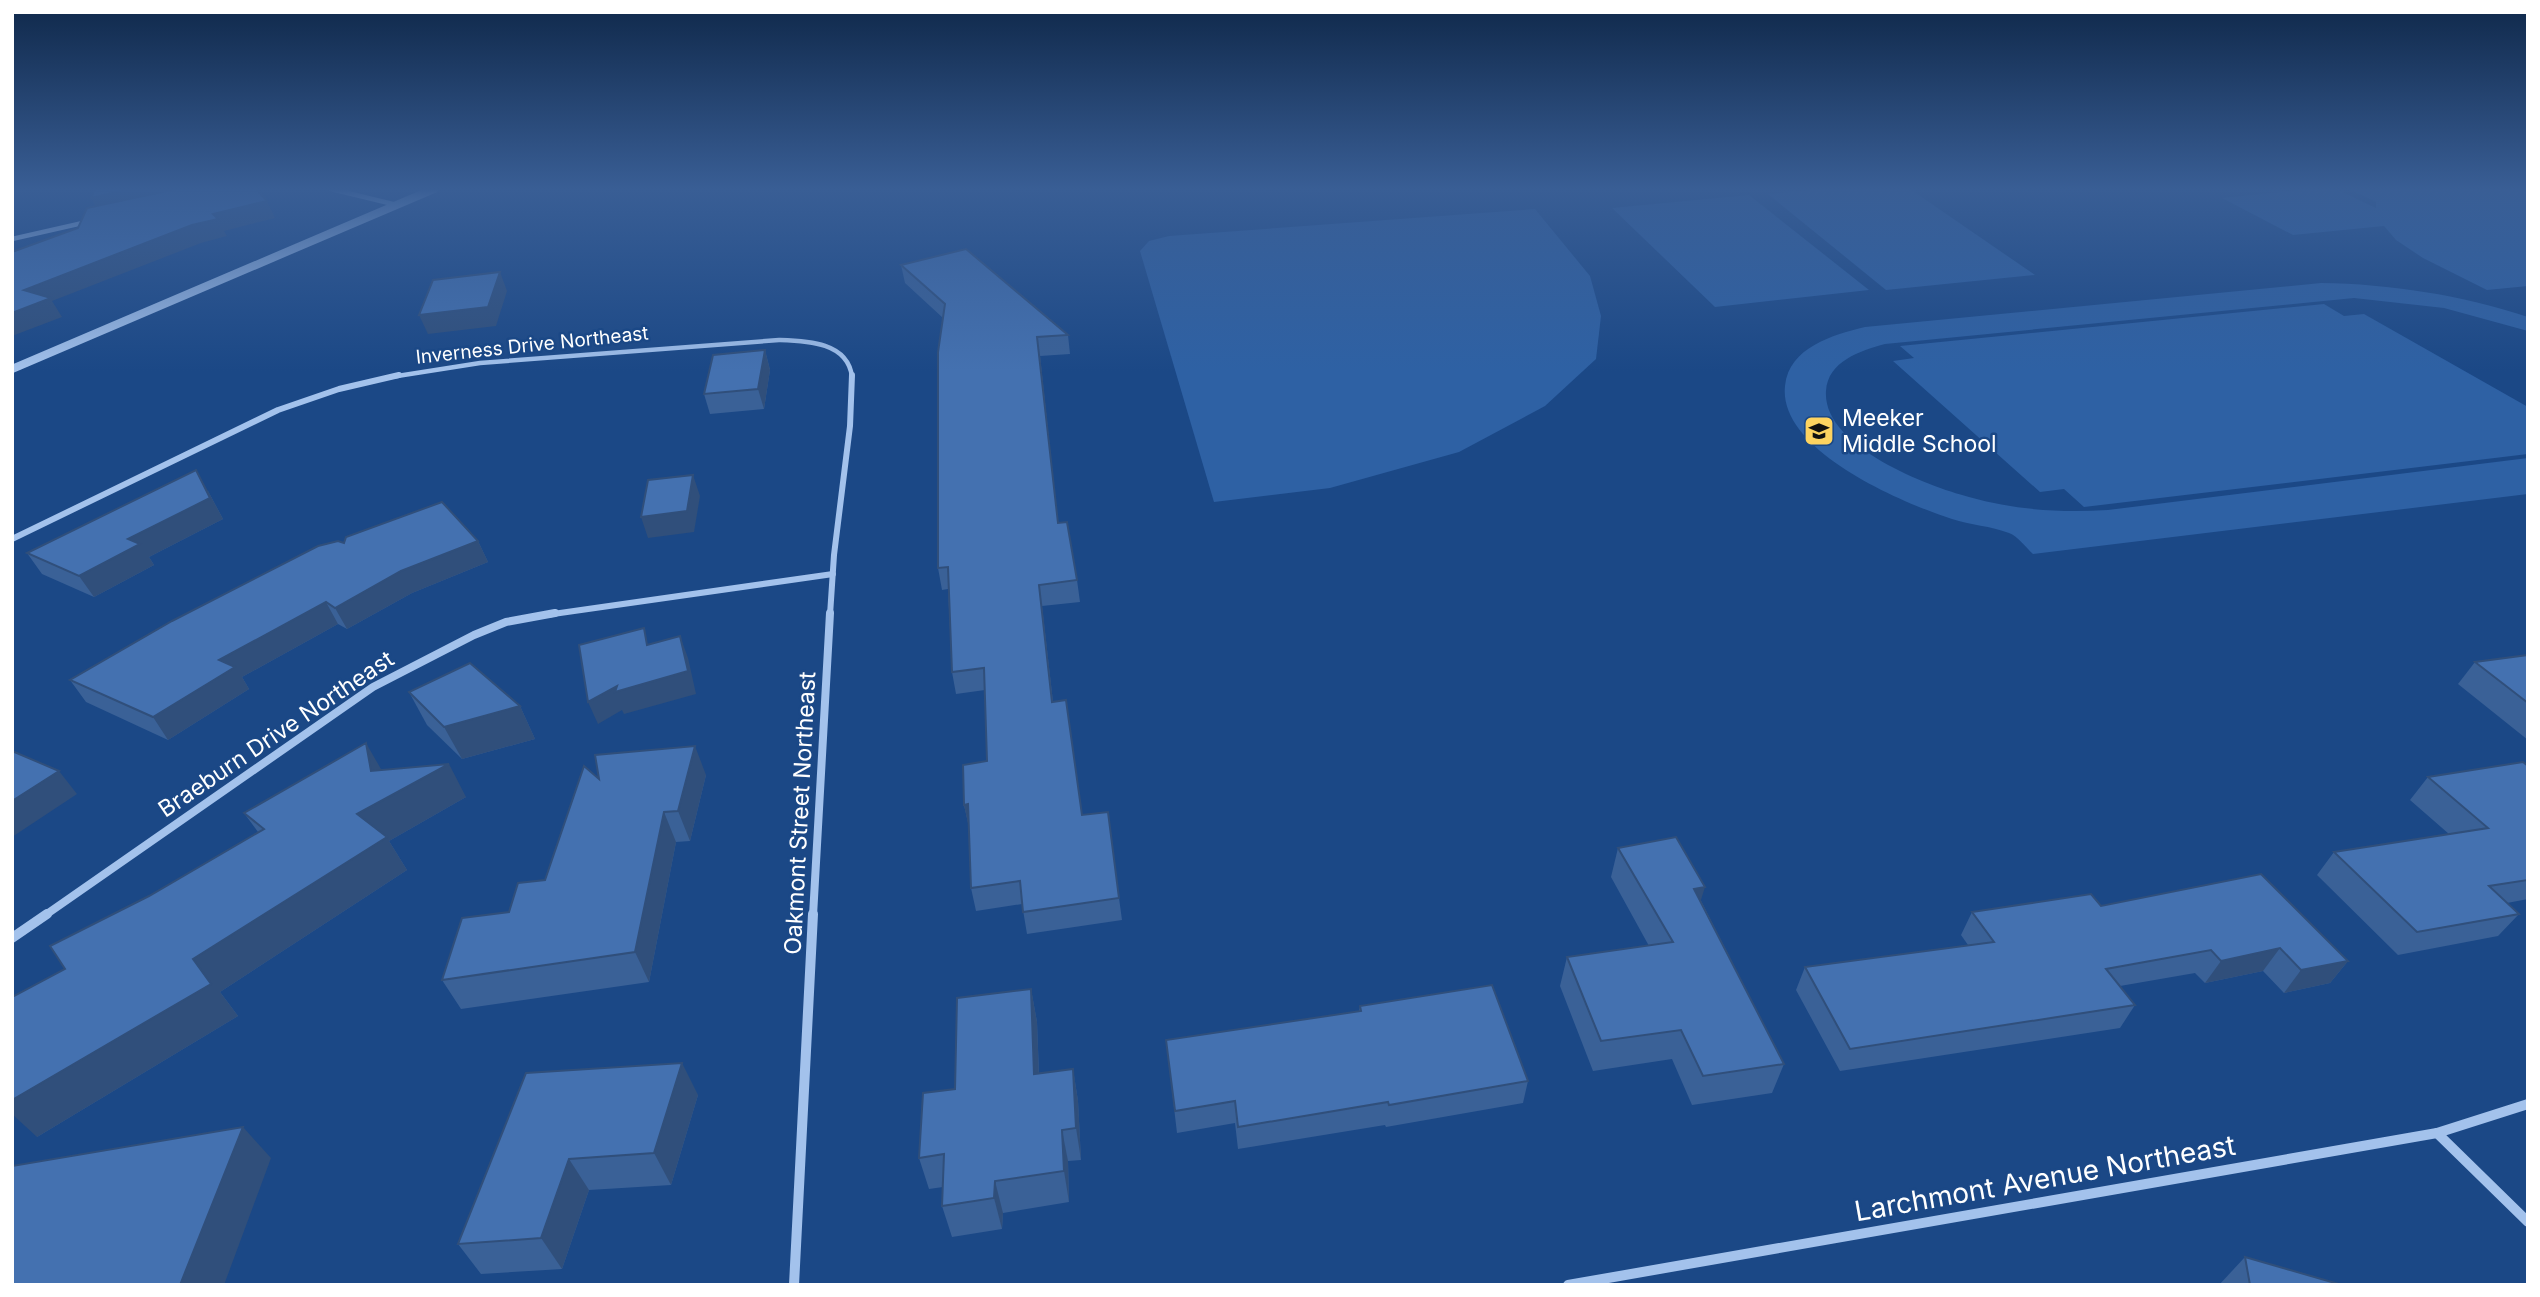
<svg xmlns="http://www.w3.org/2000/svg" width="2540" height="1297" viewBox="0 0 2540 1297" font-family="Inter,sans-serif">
  <rect width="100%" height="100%" fill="#1b4886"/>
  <g fill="#2e61a4">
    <polygon points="1824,189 1910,189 2035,275 1886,290 1768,194"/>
    <polygon points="2310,189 2336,189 2376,208 2376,202 2349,189 2519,189 2528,193 2528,286 2487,290 2423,258 2396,240 2384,226 2293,235 2222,198"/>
    <polygon points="1749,195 1869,290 1715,307 1612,208"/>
    <polygon points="1535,209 1590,276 1601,316 1596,359 1545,406 1459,452 1330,488 1214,502 1140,251 1149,241 1169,236"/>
    <path d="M2321,283C2391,284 2461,295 2528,317V331L2444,308L2354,298L1885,344C1860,351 1828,361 1826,391C1822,446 1927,486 1969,497C2015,510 2061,513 2108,510L2528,458V494L2033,554C2026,548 2018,536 2009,533C1991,526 1970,525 1952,519C1903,503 1778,451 1785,386C1789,347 1833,335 1865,327Z"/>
    <polygon points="2324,304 2344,316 2364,314 2528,407 2528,454 2084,507 2064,489 2040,492 1893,361 1914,358 1900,346"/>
  </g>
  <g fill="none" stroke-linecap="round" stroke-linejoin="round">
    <g stroke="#a3c2ec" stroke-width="4.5">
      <polyline points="331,189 397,205"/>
      <polyline points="12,239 87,222"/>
      <path d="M391,377L480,363L779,340C807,341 848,342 852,377"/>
    </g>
    <g stroke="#a3c2ec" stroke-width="6">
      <polyline points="12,539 278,410 339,389 399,375"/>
      <polyline points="546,615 833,574"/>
      <polyline points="830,615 834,555 850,426 852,375"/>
    </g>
    <g stroke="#a3c2ec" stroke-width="8">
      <polyline points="44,916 373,687 474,635 506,622 555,613"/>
      <polyline points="813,916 830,613"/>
    </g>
    <g stroke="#a3c2ec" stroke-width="10">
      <polyline points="12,938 47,914"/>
      <polyline points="2437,1133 2528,1222"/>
      <polyline points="794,1285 813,914"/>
      <polyline points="1568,1285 2437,1133 2528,1104"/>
    </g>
    <polyline stroke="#a3c2ec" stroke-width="8" points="12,369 434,189"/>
  </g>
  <g fill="#3a6197">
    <polygon points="901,265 1068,335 1070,354 1040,356 1058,523 1077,580 1080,602 1042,606 1053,702 1082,815 1119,898 1122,920 1027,934 1022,904 976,911 971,888 969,827 964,805 987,761 985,690 956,694 952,672 948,589 942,590 938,568 943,318 905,283"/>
    <polygon points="765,350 770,370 764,409 710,414 704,394"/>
    <polygon points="208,491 223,519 149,557 154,565 94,597 42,574 27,553"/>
    <polygon points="478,541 488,562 412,593 347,629 338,624 242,677 249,689 168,740 86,702 70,680 344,543"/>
    <polygon points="2528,655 2528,740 2458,684 2475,662"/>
    <polygon points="409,692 520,706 535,739 462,759 427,725"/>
    <polygon points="2528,766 2528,899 2507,903 2519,914 2498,936 2398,955 2317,875 2334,852 2449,834 2410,800 2428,777"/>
    <polygon points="382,770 466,797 389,841 407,870 220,992 238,1016 37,1137 65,969 149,896 258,832 244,813"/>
    <polygon points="706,775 690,841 676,842 649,982 461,1009 442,980 509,912 545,880 599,779"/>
    <polygon points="1618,848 1701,901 1784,1064 1772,1093 1692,1105 1672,1059 1593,1071 1560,986 1567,957 1649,946 1611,877"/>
    <polygon points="2101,906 2348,961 2330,983 2284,993 2263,971 2205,983 2195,973 2120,986 2135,1005 2120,1028 1840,1071 1796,990 1805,967 1968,945 1961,935 1972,912"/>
    <polygon points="1031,989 1037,1022 1039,1073 1073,1069 1078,1101 1081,1160 1068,1161 1069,1202 1003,1213 1002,1229 952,1237 942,1206 943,1187 929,1189 919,1158 955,1089"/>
    <polygon points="1360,1006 1528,1081 1523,1103 1386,1127 1385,1125 1238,1149 1235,1123 1177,1133 1166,1040 1359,1011"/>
    <polygon points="526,1073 698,1095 671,1185 589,1190 562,1269 481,1274 458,1244"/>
    <polygon points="2245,1257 2342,1285 2219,1285"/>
  </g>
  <g fill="#304f7b">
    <polygon points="130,189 217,189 101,215 91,198"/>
    <polygon points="267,201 275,218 224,231 227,236 201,243 52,301 62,317 12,336 12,313 24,290 213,214"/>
    <polygon points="500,272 507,291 496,326 428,334 419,315"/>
    <polygon points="765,350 770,370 764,409 758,389"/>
    <polygon points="196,470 208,491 223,519 149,557 154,565 94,597 79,576 128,539"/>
    <polygon points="693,475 700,496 694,532 648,538 641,517"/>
    <polygon points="478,541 488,562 412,593 347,629 335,608 401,571"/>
    <polygon points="326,602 338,624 242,677 249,689 168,740 153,717 219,660"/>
    <polygon points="680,636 688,658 696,694 624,714 622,710 598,724 588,702"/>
    <polygon points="520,706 535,739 462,759 444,727"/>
    <polygon points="366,743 385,776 449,764 466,797 389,841 407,870 220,992 238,1016 37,1137 12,1114 12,1100 193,959 357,814 371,771"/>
    <polygon points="695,746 706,775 690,841 678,811"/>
    <polygon points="59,771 77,794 12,837 12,801"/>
    <polygon points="968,804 973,827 969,828 964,805"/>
    <polygon points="664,812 676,842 649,982 635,952"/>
    <polygon points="1705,887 1696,916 1694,889"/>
    <polygon points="2280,948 2263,971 2205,983 2221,961"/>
    <polygon points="2348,961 2330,983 2284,993 2301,970"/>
    <polygon points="1031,989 1037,1022 1040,1106 1034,1074"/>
    <polygon points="682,1063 698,1095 671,1185 654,1153"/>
    <polygon points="1073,1069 1078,1101 1081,1160 1076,1128"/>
    <polygon points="243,1127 271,1158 224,1285 180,1285"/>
    <polygon points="1062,1130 1068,1161 1069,1202 1064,1171"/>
    <polygon points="569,1159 589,1190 562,1269 541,1238"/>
    <polygon points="995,1181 1003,1213 1002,1229 994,1198"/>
  </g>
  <g fill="#4471b0" stroke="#304f7b" stroke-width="2">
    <polygon points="95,189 130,189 91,198"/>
    <polygon points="176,189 256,189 267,201 213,214 218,219 192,225 24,290 51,298 12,313 12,252 78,228 87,208"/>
    <polygon points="966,249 1068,335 1037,337 1058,523 1067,522 1077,580 1039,585 1052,702 1066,700 1082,815 1108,812 1119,898 1023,912 1020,881 971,888 968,804 964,805 963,765 987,761 984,668 952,672 948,567 938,568 938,352 945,304 901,265"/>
    <polygon points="500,272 488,307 419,315 433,280"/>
    <polygon points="765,350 758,389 704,394 713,355"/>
    <polygon points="196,470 210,498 128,539 140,544 79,576 27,553"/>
    <polygon points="693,475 687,511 641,517 648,480"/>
    <polygon points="442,502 478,541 401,571 335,608 326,602 219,660 235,667 153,717 70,680 172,621 318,546 338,541 344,543 346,537"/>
    <polygon points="644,628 647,645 680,636 688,671 615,692 617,686 588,702 579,645"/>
    <polygon points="2528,655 2528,703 2475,662"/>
    <polygon points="470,663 520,706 444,727 409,692"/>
    <polygon points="366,743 371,771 449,764 357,814 387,837 193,959 211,984 12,1100 12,997 65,969 50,946 149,896 264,829 244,813"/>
    <polygon points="695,746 678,811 664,812 635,952 442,980 462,918 509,912 518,883 545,880 584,766 599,779 595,755"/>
    <polygon points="12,751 59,771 12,801"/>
    <polygon points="2523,762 2528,766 2528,880 2489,886 2519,914 2417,932 2334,852 2488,828 2428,777"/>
    <polygon points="1676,837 1705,887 1694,889 1784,1064 1703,1076 1681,1030 1601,1041 1567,957 1673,942 1618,848"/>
    <polygon points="2261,874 2348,961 2301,970 2280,948 2221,961 2211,950 2106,969 2135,1005 1850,1049 1805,967 1994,942 1972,912 2091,894 2101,906"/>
    <polygon points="1492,985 1528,1081 1389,1105 1388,1102 1238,1127 1235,1101 1175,1111 1166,1040 1361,1011 1360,1006"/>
    <polygon points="1031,989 1034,1074 1073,1069 1076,1128 1062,1130 1064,1171 995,1181 994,1198 942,1206 944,1154 919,1158 923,1093 955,1089 957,998"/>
    <polygon points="682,1063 654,1153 569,1159 541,1238 458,1244 526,1073"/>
    <polygon points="243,1127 180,1285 12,1285 12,1166"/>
    <polygon points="2245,1257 2342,1285 2250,1285"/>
  </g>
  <linearGradient id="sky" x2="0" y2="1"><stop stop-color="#0f284a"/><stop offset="0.51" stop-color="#395e95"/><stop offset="1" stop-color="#395e95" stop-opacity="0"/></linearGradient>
  <rect width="2540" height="371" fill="url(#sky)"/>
  <defs>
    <g id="school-square" transform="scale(1.575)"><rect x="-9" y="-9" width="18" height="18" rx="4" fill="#fdd360" stroke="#1b4886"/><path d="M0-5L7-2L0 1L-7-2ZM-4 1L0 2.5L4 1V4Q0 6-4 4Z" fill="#111"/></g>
  </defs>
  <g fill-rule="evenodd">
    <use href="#school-square" x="1819" y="431"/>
  </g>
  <g text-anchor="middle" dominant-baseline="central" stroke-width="5" stroke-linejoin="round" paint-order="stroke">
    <g font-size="19" fill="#fff" stroke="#1b4886">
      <text transform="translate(532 345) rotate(-6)">Inverness Drive Northeast</text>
    </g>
    <g font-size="23" fill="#fff" stroke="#1b4886" text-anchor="start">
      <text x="1842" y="418">Meeker<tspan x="1842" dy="26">Middle School</tspan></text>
    </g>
    <g font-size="23" fill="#fff" stroke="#1b4886">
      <text transform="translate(276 734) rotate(-34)">Braeburn Drive Northeast</text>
      <text transform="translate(800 813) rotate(-87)">Oakmont Street Northeast</text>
    </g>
    <g font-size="28" fill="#fff" stroke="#1b4886">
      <text transform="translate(2045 1178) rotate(-10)">Larchmont Avenue Northeast</text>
    </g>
  </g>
  <rect width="2540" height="1297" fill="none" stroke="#ffffff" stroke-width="28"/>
</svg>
